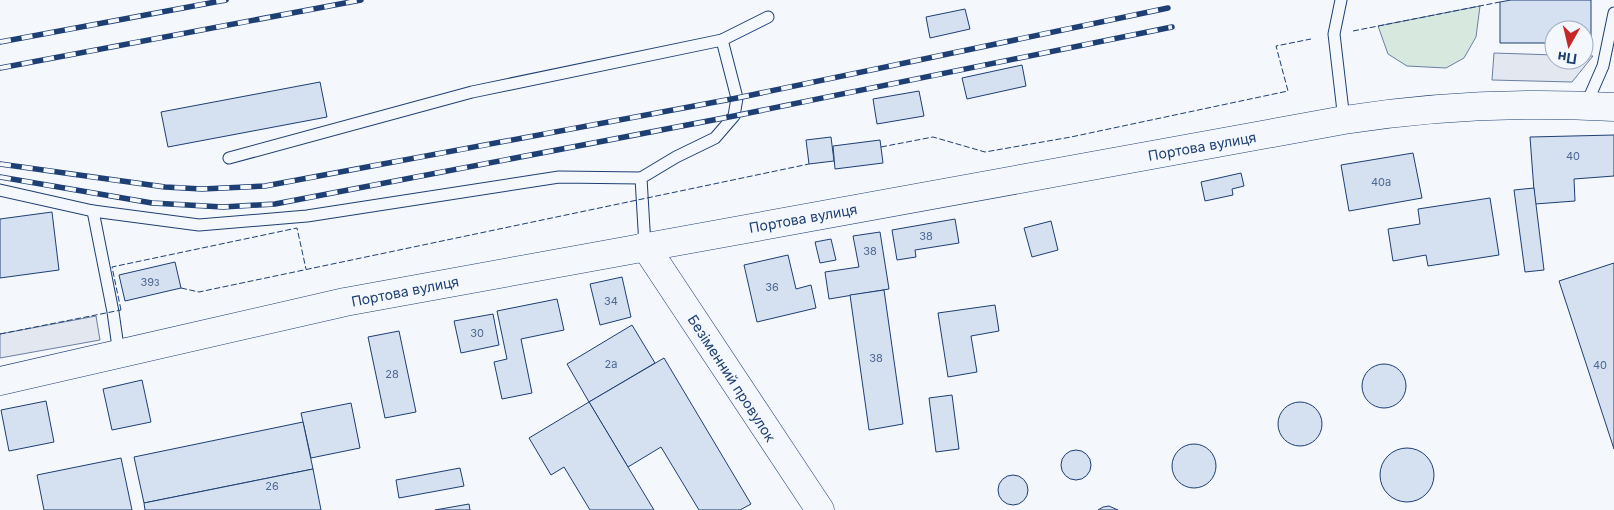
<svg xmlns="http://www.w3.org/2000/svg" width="1614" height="510" viewBox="0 0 1614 510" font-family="Inter,sans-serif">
  <rect width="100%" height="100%" fill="#f4f7fb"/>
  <polygon fill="#d7e8df" stroke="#687fa3" points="1480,6 1476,37 1464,58 1446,68 1407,66 1388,54 1378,26"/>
  <g fill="#e3e8f0" stroke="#687fa3">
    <polygon points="1494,53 1554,55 1554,60 1584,60 1584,56 1593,56 1572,82 1492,80"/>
    <polygon points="96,316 100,340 0,358 0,334"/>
  </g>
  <g fill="#d5e0f0" stroke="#1d3f73">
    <polygon points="1511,0 1591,0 1591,43 1584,43 1584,30 1554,30 1554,43 1500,43 1500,2"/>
    <polygon points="965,9 970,29 930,38 926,17"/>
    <polygon points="1022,65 1026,86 967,99 962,78"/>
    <polygon points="320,82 327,117 168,147 161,112"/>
    <polygon points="919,91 924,116 877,124 873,99"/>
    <polygon points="1614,135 1614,176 1574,179 1575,201 1535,204 1530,137"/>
    <polygon points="831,137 834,161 809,164 806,140"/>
    <polygon points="880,140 883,163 835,169 833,146"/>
    <polygon points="1413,153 1422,198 1349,211 1341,165"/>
    <polygon points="1241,173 1244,186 1232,189 1233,195 1205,201 1201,182"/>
    <polygon points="1534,188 1544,270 1525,272 1514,190"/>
    <polygon points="1490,198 1499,255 1428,266 1426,255 1393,261 1388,229 1420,224 1418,209"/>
    <polygon points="52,212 59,270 0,278 0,219"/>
    <polygon points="955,219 959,243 915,250 916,257 897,260 892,230"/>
    <polygon points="1051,221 1058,250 1032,257 1024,228"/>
    <polygon points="880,232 889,289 829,299 825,272 859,267 853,236"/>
    <polygon points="831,239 836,260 820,263 815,242"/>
    <polygon points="788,255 796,289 811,285 816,308 757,322 744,265"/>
    <polygon points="175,262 181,288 125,301 119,275"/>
    <polygon points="1614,263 1614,449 1559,281"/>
    <polygon points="622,277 631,317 600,325 590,284"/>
    <polygon points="884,290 903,424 869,430 850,295"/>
    <polygon points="557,299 564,330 521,339 532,393 502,399 494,362 507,359 497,311"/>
    <polygon points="995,305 999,331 971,336 977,372 948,377 938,313"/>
    <polygon points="493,314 499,345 461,353 454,321"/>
    <polygon points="632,325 655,363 589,402 567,364"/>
    <polygon points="399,331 416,412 385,418 368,337"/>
    <polygon points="664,358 751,504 740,510 699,510 661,447 628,467 589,402"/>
    <circle cx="1384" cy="386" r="22"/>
    <polygon points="142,380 151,422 112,430 103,389"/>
    <polygon points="952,395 959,449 936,452 929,398"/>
    <polygon points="46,401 54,442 9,451 1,410"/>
    <polygon points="589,402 628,467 654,510 590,510 564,467 551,475 529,438"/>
    <circle cx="1300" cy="424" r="22"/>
    <polygon points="351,403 360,448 311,458 301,413"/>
    <polygon points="303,422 313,469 144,503 134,457"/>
    <circle cx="1194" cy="466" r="22"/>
    <circle cx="1407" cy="475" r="27"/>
    <circle cx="1076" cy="465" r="15"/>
    <polygon points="121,458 132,510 44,510 37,475"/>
    <polygon points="460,468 464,486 399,498 396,480"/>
    <polygon points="313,469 321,510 145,510 144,503"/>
    <circle cx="1013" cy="490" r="15"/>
    <polygon points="469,504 470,510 435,510"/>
    <polygon points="1109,506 1118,510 1098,510 1103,507"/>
  </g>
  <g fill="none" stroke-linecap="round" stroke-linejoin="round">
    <g stroke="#1d3f73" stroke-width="13">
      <g id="lane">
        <polyline points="1341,0 1334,34 1344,120"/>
        <polyline points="1586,105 1603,66 1614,13"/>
        <polyline points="229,158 472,92 722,40 768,17"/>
        <polyline points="0,190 93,211 199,225 307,216 559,177 641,178"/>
        <polyline points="93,211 113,312 119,354"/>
        <polyline points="645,246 641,178 676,157 715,138 734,116 737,98 722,40"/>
      </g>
    </g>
    <g stroke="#1d3f73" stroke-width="29">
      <g id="secondary">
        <polyline points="645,246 820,510"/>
        <path d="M0,381L345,302L1344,120C1433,106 1525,102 1614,107"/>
      </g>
    </g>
    <use href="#lane" stroke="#f4f7fb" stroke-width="11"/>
    <use href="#secondary" stroke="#f4f7fb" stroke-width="28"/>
    <g stroke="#1d3f73" stroke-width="5.5">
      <g id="rail">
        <polyline points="0,42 226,0"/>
        <polyline points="0,68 361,0"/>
        <polyline points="0,164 165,187 202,189 265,186 737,98 1168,8"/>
        <polyline points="0,177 152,203 223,207 275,204 734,116 1172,27"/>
      </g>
    </g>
    <use href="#rail" stroke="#f4f7fb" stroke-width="4" stroke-dasharray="11" stroke-linecap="butt"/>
    <g stroke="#1d3f73" stroke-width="1" stroke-dasharray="6 2.5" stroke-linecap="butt">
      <polyline points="1353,31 1500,2"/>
      <polyline points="881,147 933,137 985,152 1071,137 1288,91 1276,46 1311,39"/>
      <polyline points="181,288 199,292 809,164"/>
      <polyline points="121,310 112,267 297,228 306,269"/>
      <polyline points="0,334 121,310"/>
    </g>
  </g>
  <g text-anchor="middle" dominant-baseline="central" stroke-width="4" stroke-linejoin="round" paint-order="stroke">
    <g font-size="11" fill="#4b6792">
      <text x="1573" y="156">40</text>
      <text x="1381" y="182">40а</text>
      <text x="926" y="236">38</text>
      <text x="870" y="251">38</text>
      <text x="150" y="282">39з</text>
      <text x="772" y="287">36</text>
      <text x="611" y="301">34</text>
      <text x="477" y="333">30</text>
      <text x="876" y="358">38</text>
      <text x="611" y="364">2а</text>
      <text x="1600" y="365">40</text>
      <text x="392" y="374">28</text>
      <text x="272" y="486">26</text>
    </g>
    <g font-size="14" fill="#1d3f73" stroke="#f4f7fb">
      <text transform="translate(1202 146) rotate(-10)">Портова вулиця</text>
      <text transform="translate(803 218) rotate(-10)">Портова вулиця</text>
      <text transform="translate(405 291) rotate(-11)">Портова вулиця</text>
      <text transform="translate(732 378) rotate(57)">Безіменний провулок</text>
    </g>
  </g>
  <g transform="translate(1569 45) rotate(188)"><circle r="24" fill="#f4f7fb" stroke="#9eadc5"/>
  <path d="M0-4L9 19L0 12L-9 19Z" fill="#c62828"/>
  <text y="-8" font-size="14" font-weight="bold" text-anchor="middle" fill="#1d3f73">Пн</text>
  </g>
</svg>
